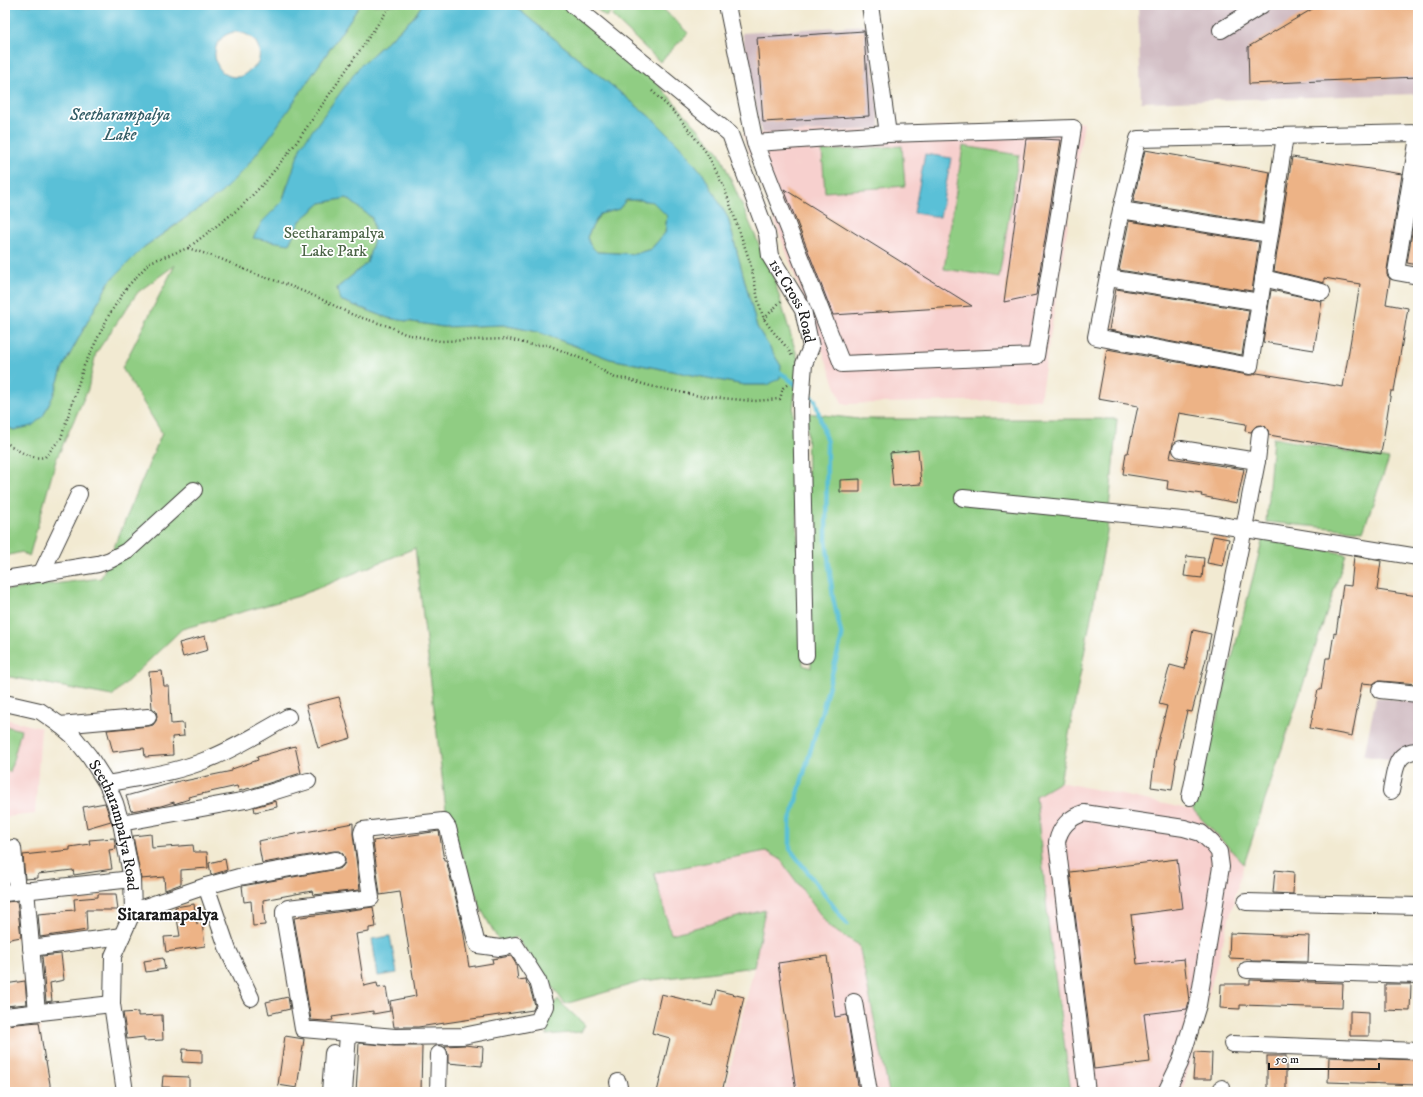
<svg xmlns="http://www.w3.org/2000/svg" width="1423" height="1097" viewBox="0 0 1423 1097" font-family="'IM FELL DW Pica',serif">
  <rect width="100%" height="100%" fill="#fff"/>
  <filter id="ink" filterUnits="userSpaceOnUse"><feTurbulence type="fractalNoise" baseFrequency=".025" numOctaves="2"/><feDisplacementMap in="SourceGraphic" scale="8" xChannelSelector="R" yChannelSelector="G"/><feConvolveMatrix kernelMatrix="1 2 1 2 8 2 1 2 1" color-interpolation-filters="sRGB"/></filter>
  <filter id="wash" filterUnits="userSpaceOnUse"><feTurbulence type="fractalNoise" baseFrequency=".012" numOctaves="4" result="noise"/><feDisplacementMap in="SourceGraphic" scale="16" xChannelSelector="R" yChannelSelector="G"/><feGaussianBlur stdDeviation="0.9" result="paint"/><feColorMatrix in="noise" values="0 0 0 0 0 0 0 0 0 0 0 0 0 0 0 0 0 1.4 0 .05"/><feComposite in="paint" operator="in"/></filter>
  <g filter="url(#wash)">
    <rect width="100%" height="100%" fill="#f2ead2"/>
    <g fill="#f7d0ce">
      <polygon points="1084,122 1040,399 842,404 743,134"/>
      <polygon points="5,719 41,728 35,814 5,817"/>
      <polygon points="1060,782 1193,810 1244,864 1182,1092 1071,1092 1049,931 1036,796"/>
      <polygon points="766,851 780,859 830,928 859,945 889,1092 725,1092 754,967 765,911 671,934 654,873"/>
    </g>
    <g fill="#d2bec4">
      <polygon points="1138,5 1418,5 1418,94 1141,102"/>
      <polygon points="869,25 880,129 761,133 742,33"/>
      <polygon points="1376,697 1418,702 1418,763 1364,756"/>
    </g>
    <g fill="#90cd83" stroke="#567450">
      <polygon points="360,5 422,5 413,18 360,66 287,186 282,202 262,222 289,244 300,221 321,203 347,198 372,218 375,236 367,263 337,288 340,300 388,318 443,327 503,325 538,332 610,359 744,385 768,385 781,366 757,327 728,218 680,146 655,121 513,5 564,5 649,74 719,152 774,279 798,359 793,412 803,665 811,668 807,413 859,419 1117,419 1107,532 1060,782 1036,796 1049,931 1071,1092 889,1092 859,945 830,928 780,859 766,851 654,873 671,934 765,910 754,967 644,981 565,1004 516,937 500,943 481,909 446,810 415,548 299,596 182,629 112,696 5,676 5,590 101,578 162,433 122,368 175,265 138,292 96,353 88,389 56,460 29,557 22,552 5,556 5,426 14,430 53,396 63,367 109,282 144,247 182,221 321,62"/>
      <polygon points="592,5 617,5 606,17"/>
      <polygon points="621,5 659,5 688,33 660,62 611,15"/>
      <polygon points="902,146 905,186 825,192 822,151"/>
      <polygon points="963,146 1019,155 999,277 944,269"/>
      <polygon points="626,200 640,200 653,202 667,216 665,233 651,249 635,254 597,252 590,245 587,237 592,227 600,214 619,209"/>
      <polygon points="1273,438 1389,459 1363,531 1266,522"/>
      <polygon points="1263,538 1346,554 1244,864 1193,810"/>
      <polygon points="5,726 21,730 10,772 5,770"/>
      <polygon points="558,999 563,1005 585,1025 581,1032 547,1035 545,1014"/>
    </g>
    <g fill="#5ac0d7" stroke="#3b6e7a" fill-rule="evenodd">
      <path d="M5,5H360L269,138L247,166L221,193L144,247L109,282L63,367L53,396L43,416L32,426L14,430L5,426ZM234,32C249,32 262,42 259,59C258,65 255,67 250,70C246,73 242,77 237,77C217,78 208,52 221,39C224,35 229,33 234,32Z"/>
      <path d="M422,5H513L655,121L680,146L703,174L728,218L757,327L781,366L780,378L768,385H744L610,359L538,332L503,325L443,327L388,318L340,300L337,288L367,263L375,236L372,218L347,198L321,203L300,221L289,244L253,238L262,222L282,202L301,146L360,66L413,18ZM626,200H640L653,202L667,216L665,233L651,249L635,254L597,252L590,245L587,237L592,227L600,214L619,209Z"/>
      <polygon points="925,154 951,158 940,217 914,213"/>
      <polygon points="390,936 397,973 378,976 372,939"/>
    </g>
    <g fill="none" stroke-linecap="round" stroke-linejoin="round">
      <g stroke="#5ac0d7" stroke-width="4.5">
        <polyline points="777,370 798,386"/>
        <polyline points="805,392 815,400 827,443 826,540 833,598 842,637 822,711 790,821 790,849 847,924"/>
      </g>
    </g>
    <g id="blocks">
      <g fill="#edb386">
        <polygon points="1319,5 1418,5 1418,77 1249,84 1248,47"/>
        <polygon points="864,31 869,116 763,122 757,38"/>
        <polygon points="1026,139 1040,139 1061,140 1036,295 1004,302"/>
        <polygon points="1145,150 1270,172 1262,223 1133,202"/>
        <polygon points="1292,157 1402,174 1387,270 1387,275 1390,279 1386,304 1408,308 1394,391 1391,391 1381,454 1269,435 1268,430 1265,426 1261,425 1256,426 1251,432 1245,431 1246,424 1179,413 1170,458 1244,469 1237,503 1201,496 1202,494 1167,489 1168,481 1123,474 1126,453 1128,453 1138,406 1098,399 1107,349 1248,375 1253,375 1257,373 1343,387 1360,284 1324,278 1324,283 1274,271"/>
        <polygon points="784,189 972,306 833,315"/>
        <polygon points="1418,196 1418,265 1407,263"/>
        <polygon points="1129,221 1259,242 1252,291 1119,270"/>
        <polygon points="1116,289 1249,310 1242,355 1109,330"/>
        <polygon points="1271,290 1322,301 1314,350 1263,342"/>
        <polygon points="918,450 921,484 893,486 890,453"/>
        <polygon points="860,479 860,492 840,492 840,480"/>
        <polygon points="1213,536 1229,539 1223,566 1207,563"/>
        <polygon points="1187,556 1204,558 1202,578 1184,576"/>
        <polygon points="1354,556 1381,561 1377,590 1418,596 1418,684 1381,681 1377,681 1373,684 1362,683 1352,736 1310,728 1318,690 1321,690 1326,658 1330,658 1334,633 1336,634 1343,585 1351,586"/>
        <polygon points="1193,630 1211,634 1206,659 1192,712 1187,711 1175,763 1176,764 1172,790 1151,787 1156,750 1167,706 1159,704 1170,665 1185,669"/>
        <polygon points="205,636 208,650 183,657 179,643"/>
        <polygon points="162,671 164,686 169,686 171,724 183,723 184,736 172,737 173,755 145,757 144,748 113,752 107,730 149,726 153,725 156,721 157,716 156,711 152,708 149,672"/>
        <polygon points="339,697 351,738 318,748 306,705"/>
        <polygon points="295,746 301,773 250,789 250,788 239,791 237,786 188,797 189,799 174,804 174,802 161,806 131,811 126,796 183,780 184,781 232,771 232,769 258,760 257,757"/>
        <polygon points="276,801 277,807 255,812 254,807"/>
        <polygon points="105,803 111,821 87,828 83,807"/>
        <polygon points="353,823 353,834 360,890 313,895 312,891 263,900 265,925 253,926 251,901 244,902 242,886 338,869 342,867 345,863 345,859 343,854 339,851 334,851 262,863 258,841"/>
        <polygon points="439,831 444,860 446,860 462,923 469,967 493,963 492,959 511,956 516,964 518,980 526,979 527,984 529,985 535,1005 533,1010 418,1027 394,1027 390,1001 416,996 400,892 380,895 373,841"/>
        <polygon points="151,834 152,848 193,845 194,852 207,852 208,868 181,870 181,884 165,890 164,877 141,879 133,836"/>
        <polygon points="114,838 116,849 109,850 112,869 74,875 73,870 38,874 38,878 25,879 23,855 70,850 70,847 90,844 89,840"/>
        <polygon points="225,859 227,870 211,875 209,863"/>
        <polygon points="1177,859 1183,908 1131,915 1137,964 1184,959 1189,1001 1187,1009 1144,1014 1150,1062 1094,1069 1070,872"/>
        <polygon points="1275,870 1294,872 1293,894 1273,893"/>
        <polygon points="98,894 116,894 118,910 86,910 87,930 40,937 38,914 62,912 62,911 75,910 74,899 98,897"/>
        <polygon points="17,901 21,937 5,940 5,902"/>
        <polygon points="194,904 197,924 202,923 205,946 166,952 164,937 180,936 175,907"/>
        <polygon points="373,907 376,927 369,928 369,932 356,934 364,986 377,983 378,988 386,987 390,1011 373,1014 373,1011 332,1017 333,1020 326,1021 311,1020 294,918"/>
        <polygon points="1230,933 1309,936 1308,962 1251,961 1251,959 1229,958"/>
        <polygon points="61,954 64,980 50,983 52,1001 46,1002 42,956"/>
        <polygon points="827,956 835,1017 847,1015 859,1092 796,1092 778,963"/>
        <polygon points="163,958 165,969 146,972 144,961"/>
        <polygon points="1250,980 1343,983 1342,1008 1240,1005 1240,1009 1220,1008 1221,984 1250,984"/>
        <polygon points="25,981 27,1004 5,1006 5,984"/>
        <polygon points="1385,984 1411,984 1410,1011 1385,1010"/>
        <polygon points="716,990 744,997 722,1092 657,1092 670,1038 652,1033 661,994 712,1006"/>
        <polygon points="288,997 290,1009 269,1014 266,1002"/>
        <polygon points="1350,1011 1369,1012 1369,1036 1350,1036"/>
        <polygon points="138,1012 138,1016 162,1015 163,1040 144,1041 144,1037 127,1039 123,1013"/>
        <polygon points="39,1022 45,1061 46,1061 50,1084 50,1092 5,1092 5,1025"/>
        <polygon points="285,1036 304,1039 297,1088 278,1085"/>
        <polygon points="359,1043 394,1046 422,1046 421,1092 356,1092"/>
        <polygon points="464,1045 483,1047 482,1066 448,1063 448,1054 445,1046"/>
        <polygon points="183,1049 202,1050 202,1063 182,1062"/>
        <polygon points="1195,1052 1212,1053 1211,1079 1193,1079"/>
        <rect x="1267" y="1056" width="19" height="36"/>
        <polygon points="1329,1057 1418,1060 1418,1085 1328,1082"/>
        <polygon points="163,1076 189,1077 189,1088 162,1087"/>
      </g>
    </g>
  </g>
  <g filter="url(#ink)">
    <use href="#blocks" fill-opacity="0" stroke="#3c3b37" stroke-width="1"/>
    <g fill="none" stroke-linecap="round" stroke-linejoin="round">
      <g stroke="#3c3b37" stroke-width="18">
        <g id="minor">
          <path id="s1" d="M573,5L730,134L767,234L770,256L803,310L811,347L804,364L801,404L806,655"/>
          <polyline points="727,5 755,143 842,364 1036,356 1073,128 888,134 755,143"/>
          <polyline points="870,5 888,134"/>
          <polyline points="1221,30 1262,5"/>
          <polyline points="1285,136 1250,366 1096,337 1121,210 1138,139 1418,133"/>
          <polyline points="1418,137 1396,272 1418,276"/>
          <polyline points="1121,210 1270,234"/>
          <polyline points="1108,278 1260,302"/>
          <polyline points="1263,278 1322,292"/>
          <polyline points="1181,449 1257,461 1244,528 1190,797"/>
          <polyline points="1257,461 1260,434"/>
          <polyline points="963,498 1202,522 1418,557"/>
          <polyline points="41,574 79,494"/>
          <polyline points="5,579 98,564 110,560 127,551 194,490"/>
          <polyline points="1380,690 1418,694"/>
          <path id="s2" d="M5,703L40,711L60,725L73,736L89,756L107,784L115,803L121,823L132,879L133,911L113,956L112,1004L125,1092"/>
          <polyline points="60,725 148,717"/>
          <path d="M107,784C140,777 175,773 206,760C235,749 261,732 288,717"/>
          <path d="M1391,791C1395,773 1394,751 1418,751"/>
          <polygon points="443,821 448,828 476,941 478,945 500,948 515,945 538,981 545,1006 538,1021 463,1036 395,1037 303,1029 284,916 284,911 288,908 371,898 362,833 363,830"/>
          <polyline points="121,823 246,800 308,781"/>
          <polyline points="13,848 17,891"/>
          <polyline points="206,886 228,950 251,998"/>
          <polyline points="26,890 37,1012"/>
          <polyline points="5,893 132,879"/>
          <polyline points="1246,902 1418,906"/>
          <polyline points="133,911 206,886 239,877 336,860"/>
          <polyline points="31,948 122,936"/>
          <polyline points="1247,970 1418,975"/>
          <polyline points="854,1002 869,1092"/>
          <polyline points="5,1016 112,1004"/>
          <polyline points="1232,1044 1418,1051"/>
          <polyline points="618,1082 620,1092"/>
          <polyline points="1222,1088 1222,1092"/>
          <polyline points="330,1092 333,1053"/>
          <polyline points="344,1092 348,1034"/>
          <polyline points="438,1092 439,1054"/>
          <path d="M1087,1092L1057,842C1060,827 1070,817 1084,813L1184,828L1201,833L1212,843L1219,852L1221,867L1198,1005L1180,1063L1166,1092"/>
        </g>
      </g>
      <g stroke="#3c3b37" stroke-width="2.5" stroke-dasharray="1 3" stroke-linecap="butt">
        <polyline points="652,91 677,115 706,152 723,184 750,262 760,308 764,319 771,329 788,349 792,356"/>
        <polyline points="188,248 221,259 255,274 283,283 319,298 353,315 391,327 405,334 440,341 508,339 532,345 548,345 587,361 615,378 626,379 650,386 699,396 754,401 780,399 783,388 787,385"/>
        <polyline points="764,319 781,301"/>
        <path d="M5,442C18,450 30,460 45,457L61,438L84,366L109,315L127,287L150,262L188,248L241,207L266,181L296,143L391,5"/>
      </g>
      <use href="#minor" stroke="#fff" stroke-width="16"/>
    </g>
  </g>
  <g text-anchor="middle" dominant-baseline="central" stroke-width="3.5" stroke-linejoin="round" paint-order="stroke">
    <g font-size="16" fill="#4a6345" stroke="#fff">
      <text x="334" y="233">Seetharampalya<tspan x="334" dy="18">Lake Park</tspan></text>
    </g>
    <g font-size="16" fill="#1c1c1c" stroke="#fff">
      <text stroke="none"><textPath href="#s1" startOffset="383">1st Cross Road</textPath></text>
      <text stroke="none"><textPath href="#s2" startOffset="178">Seetharampalya Road</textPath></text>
    </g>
    <g font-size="17" font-style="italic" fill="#355e67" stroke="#fff">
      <text x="120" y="115">Seetharampalya<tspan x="120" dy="20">Lake</tspan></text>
    </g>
    <g font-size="18" font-weight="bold" fill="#1c1c1c" stroke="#fff">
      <text x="168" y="915">Sitaramapalya</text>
    </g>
  </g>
  <rect width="1423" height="1097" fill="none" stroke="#fff" stroke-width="20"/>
  <path d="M1269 1063v6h110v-6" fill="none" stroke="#1c1c1c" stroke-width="2"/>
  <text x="1275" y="1063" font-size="12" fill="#1c1c1c" stroke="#ffffff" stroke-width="3" paint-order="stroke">50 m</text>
</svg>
